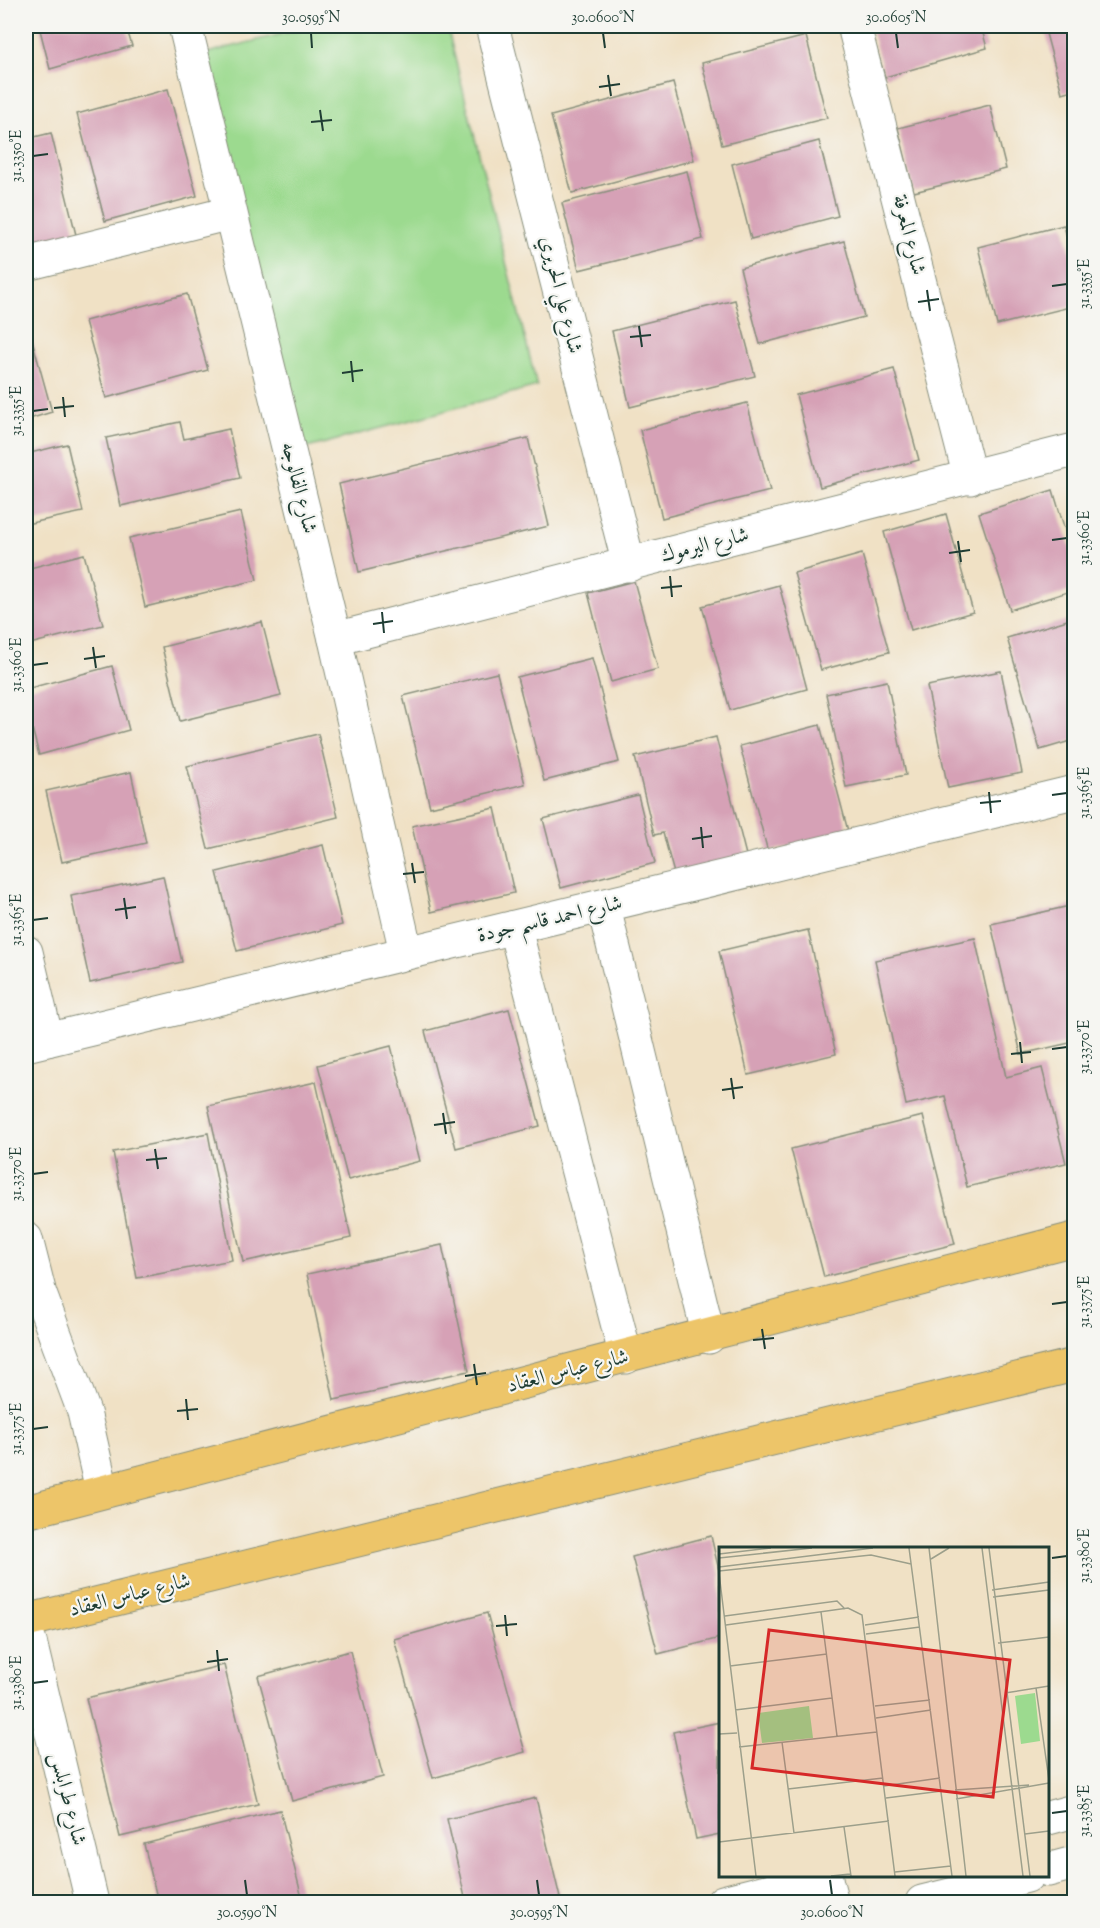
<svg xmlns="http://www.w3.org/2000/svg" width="1100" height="1928" viewBox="0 0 1100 1928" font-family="'Sorts Mill Goudy',Amiri,serif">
  <rect width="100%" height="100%" fill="#f6f6f2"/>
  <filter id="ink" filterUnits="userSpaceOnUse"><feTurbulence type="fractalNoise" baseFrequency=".0167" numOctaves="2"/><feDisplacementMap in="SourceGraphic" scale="12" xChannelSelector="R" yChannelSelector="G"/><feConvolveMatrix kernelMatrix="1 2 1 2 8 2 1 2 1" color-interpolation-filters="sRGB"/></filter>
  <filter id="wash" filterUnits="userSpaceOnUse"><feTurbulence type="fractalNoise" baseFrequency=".008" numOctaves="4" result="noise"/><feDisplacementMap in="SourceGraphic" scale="24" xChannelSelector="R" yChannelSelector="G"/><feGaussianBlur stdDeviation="1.35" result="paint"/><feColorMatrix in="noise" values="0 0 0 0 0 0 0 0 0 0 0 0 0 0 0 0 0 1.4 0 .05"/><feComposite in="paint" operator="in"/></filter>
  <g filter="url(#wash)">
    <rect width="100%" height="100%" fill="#f0e1c5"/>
    <polygon fill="#9cda8f" stroke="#5e8c62" stroke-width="1.5" points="313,26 447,26 537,386 296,451 203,54"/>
    <g id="blocks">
      <g fill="#d6a1b6">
        <polygon points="39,26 126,26 132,46 50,69"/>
        <polygon points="870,26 981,26 987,48 885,77"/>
        <polygon points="1044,26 1074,26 1074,90 1062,93"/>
        <polygon points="806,36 827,118 722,145 702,63"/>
        <polygon points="673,83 694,160 572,193 551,116"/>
        <polygon points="168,89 197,196 105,221 77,114"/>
        <polygon points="990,105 1006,169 914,192 898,128"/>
        <polygon points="51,133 77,239 26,252 26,139"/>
        <polygon points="819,141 838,216 751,239 732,164"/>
        <polygon points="687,171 703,239 579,270 562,203"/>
        <polygon points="1064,225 1074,268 1074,306 997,325 978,247"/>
        <polygon points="844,241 864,317 760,344 740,268"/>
        <polygon points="187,294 208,370 106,398 85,321"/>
        <polygon points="735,300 755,376 630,407 612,331"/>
        <polygon points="28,325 52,412 26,420 26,326"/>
        <polygon points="894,369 919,460 820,487 796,395"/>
        <polygon points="747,403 770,491 662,518 640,430"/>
        <polygon points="180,422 184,439 229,429 240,478 121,506 106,438"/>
        <polygon points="528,438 549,526 359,572 339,484"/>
        <polygon points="67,444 83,512 26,524 26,454"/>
        <polygon points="1053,490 1074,560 1074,590 1010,610 979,513"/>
        <polygon points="241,512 257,580 145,607 129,538"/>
        <polygon points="946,514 973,612 911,630 884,532"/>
        <polygon points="84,554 103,625 26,645 26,569"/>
        <polygon points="862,554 889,652 821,670 794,573"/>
        <polygon points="634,581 658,669 611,682 588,593"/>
        <polygon points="779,585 807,689 730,710 702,606"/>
        <polygon points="1074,618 1074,740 1040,750 1007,638"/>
        <polygon points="262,622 281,696 180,721 162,647"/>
        <polygon points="592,658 619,762 544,781 517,677"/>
        <polygon points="112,666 129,730 39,755 26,705 26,689"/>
        <polygon points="1001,671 1022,773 948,788 927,686"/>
        <polygon points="497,673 525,784 430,807 403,696"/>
        <polygon points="887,681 906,775 846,787 826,694"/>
        <polygon points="820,725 848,831 768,852 740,746"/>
        <polygon points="318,734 338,817 208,849 187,766"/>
        <polygon points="716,737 747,859 675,877 663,833 654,835 635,757"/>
        <polygon points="131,772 146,843 62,862 46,791"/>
        <polygon points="638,795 655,863 561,888 543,819"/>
        <polygon points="495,808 514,893 431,912 412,826"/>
        <polygon points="323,845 342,925 237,951 217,872"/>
        <polygon points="163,876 182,962 90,983 71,896"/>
        <polygon points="1074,905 1074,1042 1021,1054 991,924"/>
        <polygon points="808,930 836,1054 748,1075 719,951"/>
        <polygon points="975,938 1006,1077 1042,1068 1066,1163 967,1187 945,1096 906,1105 875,960"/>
        <polygon points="509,1009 540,1126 456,1148 425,1031"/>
        <polygon points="391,1046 420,1161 348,1180 318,1065"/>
        <polygon points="316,1082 351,1238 243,1262 208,1106"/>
        <polygon points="923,1116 955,1244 824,1277 791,1149"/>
        <polygon points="208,1133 232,1260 137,1278 113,1152"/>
        <polygon points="442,1245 469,1371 334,1400 307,1274"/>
        <polygon points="711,1536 720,1575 720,1638 658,1654 632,1557"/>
        <polygon points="487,1613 525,1752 433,1778 394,1639"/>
        <polygon points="350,1651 383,1777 292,1801 258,1676"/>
        <polygon points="224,1665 258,1804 120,1837 86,1698"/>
        <polygon points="720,1722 720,1834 696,1839 673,1732"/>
        <polygon points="536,1798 561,1902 466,1902 447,1819"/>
        <polygon points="280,1810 303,1902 158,1902 144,1844"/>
      </g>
    </g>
  </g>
  <g filter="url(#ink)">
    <use href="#blocks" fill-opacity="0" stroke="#888f7c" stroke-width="1.5"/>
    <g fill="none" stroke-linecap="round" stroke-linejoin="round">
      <g stroke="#888f7c" stroke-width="35">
        <g id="minor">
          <polyline points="185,26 335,639 406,952"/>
          <polyline points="492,26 629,565"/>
          <polyline points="854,26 970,478"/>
          <polyline points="26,264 230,213"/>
          <polyline points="335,639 1074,450"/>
          <polyline points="604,908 709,1337"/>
          <polyline points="515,929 626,1357"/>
          <polyline points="26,952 47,1040"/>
          <polyline points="26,1045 1074,792"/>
          <polyline points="26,1239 40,1294 84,1412 102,1491"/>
          <polyline points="26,1625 92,1902"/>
          <polyline points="1048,1818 1074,1811"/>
          <polyline points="1048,1870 1074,1863"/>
          <polyline points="825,1876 832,1902"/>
          <polyline points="723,1902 826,1876"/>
          <polyline points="922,1902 1027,1876"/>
        </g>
      </g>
      <g stroke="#888f7c" stroke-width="35">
        <g id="major">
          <polyline points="26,1512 1074,1239"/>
          <polyline points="26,1621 1074,1365"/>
        </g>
      </g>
      <use href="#minor" stroke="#fff" stroke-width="33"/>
      <use href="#major" stroke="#edc569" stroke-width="33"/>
    </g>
  </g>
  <path fill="none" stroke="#1f3d34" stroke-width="2" d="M311,33L312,48M603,33L605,48M896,33L898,48M608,75L611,96M599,87L620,84M320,110L323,131M311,122L332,120M33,156L48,154M1052,286L1067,284M927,290L930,311M918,302L939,299M639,326L642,347M630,337L651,335M351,361L353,382M342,373L363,370M63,397L65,417M54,408L74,406M33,411L48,409M1052,540L1067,538M958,541L961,562M949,553L970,550M670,576L672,597M661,588L682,586M382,612L384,633M373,624L393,621M93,647L96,668M84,659L105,656M33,665L48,663M989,792L991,813M1052,795L1067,793M980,803L1001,801M701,827L703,848M692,839L712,836M412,863L415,883M403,874L424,872M124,898L127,919M115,910L136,907M33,920L48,918M1020,1042L1022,1063M1052,1049L1067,1047M1011,1054L1031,1052M731,1078L734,1099M722,1090L743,1087M443,1113L446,1134M434,1125L455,1122M155,1149L158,1169M146,1160L167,1158M33,1174L48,1172M1052,1304L1067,1302M762,1329L765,1349M753,1340L774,1338M474,1364L477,1385M465,1376L486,1373M186,1399L188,1420M177,1411L198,1409M33,1429L48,1427M1052,1558L1067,1556M505,1615L507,1636M496,1626L517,1624M217,1650L219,1671M207,1662L228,1659M33,1683L48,1681M1052,1813L1067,1811M245,1880L247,1895M537,1880L539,1895M830,1880L832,1895"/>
  <g text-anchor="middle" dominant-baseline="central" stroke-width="4.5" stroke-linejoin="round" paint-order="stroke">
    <g font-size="21" fill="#1f3d34" stroke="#f6f6f2">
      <text transform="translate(908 235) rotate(76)">شارع المعرفة</text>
      <text transform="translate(560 295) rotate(76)">شارع علي الحريري</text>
      <text transform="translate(298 488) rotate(76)">شارع الفالوجه</text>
      <text transform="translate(705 546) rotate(-14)">شارع اليرموك</text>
      <text transform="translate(550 920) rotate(-13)">شارع احمد قاسم جودة</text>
      <text transform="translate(568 1372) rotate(-14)">شارع عباس العقاد</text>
      <text transform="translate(130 1596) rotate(-14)">شارع عباس العقاد</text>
      <text transform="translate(67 1799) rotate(76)">شارع طرابلس</text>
    </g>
  </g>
  <g transform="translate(719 1547)">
    <rect width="330" height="330" fill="#f0e1c5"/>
    <path d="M316,146L321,194L302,197L296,149ZM90,159L94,191L43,196L39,166Z" fill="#9cda8f"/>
    <path fill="none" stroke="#9c9f8b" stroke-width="1.5" d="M190,1L233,329M210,1L247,329M263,1L304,329M270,1L311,329M0,7L52,1M0,11L93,1M212,12L230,1M0,20L154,1M0,24L152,8L192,17M0,26L37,329M273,43L330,35M274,50L330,43M102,65L118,189M6,69L118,54L126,62M7,78L129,61L143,68L176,329M146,78L200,70M147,87L201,80M279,96L330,90M11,119L108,107M317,141L330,233M286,146L330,139M156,159L211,153M16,163L113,151M157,171L212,163M0,187L18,186M63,195L75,286M20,200L158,185M165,239L221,231M69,242L164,231M236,243L310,238M167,251L223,244M237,252L330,236M125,280L132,329M306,287L330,284M0,295L170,274M176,325L232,319M112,329L131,327"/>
    <path fill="#d62828" fill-opacity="0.15" stroke="#d62828" stroke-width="3" d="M50,83L291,113L274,250L33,221Z"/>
    <rect width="330" height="330" fill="none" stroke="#1f3d34" stroke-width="3"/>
  </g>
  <rect width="1100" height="1928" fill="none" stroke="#f6f6f2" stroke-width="66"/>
  <rect x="33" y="33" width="1034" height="1862" fill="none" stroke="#1f3d34" stroke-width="2"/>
  <g font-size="15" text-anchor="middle" fill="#1f3d34">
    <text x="311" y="22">30.0595°N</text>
    <text x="603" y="22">30.0600°N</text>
    <text x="896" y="22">30.0605°N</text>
    <text transform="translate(16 156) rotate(-90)" y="5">31.3350°E</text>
    <text transform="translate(1084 284) rotate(-90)" y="5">31.3355°E</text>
    <text transform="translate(16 411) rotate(-90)" y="5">31.3355°E</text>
    <text transform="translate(1084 538) rotate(-90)" y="5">31.3360°E</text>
    <text transform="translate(16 665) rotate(-90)" y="5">31.3360°E</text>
    <text transform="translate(1084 793) rotate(-90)" y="5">31.3365°E</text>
    <text transform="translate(16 920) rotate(-90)" y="5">31.3365°E</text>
    <text transform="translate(1084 1047) rotate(-90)" y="5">31.3370°E</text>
    <text transform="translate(16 1174) rotate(-90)" y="5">31.3370°E</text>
    <text transform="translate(1084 1302) rotate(-90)" y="5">31.3375°E</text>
    <text transform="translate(16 1429) rotate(-90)" y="5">31.3375°E</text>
    <text transform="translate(1084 1556) rotate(-90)" y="5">31.3380°E</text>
    <text transform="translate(16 1683) rotate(-90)" y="5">31.3380°E</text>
    <text transform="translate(1084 1811) rotate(-90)" y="5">31.3385°E</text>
    <text x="247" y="1917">30.0590°N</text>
    <text x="539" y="1917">30.0595°N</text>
    <text x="832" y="1917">30.0600°N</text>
  </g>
</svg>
